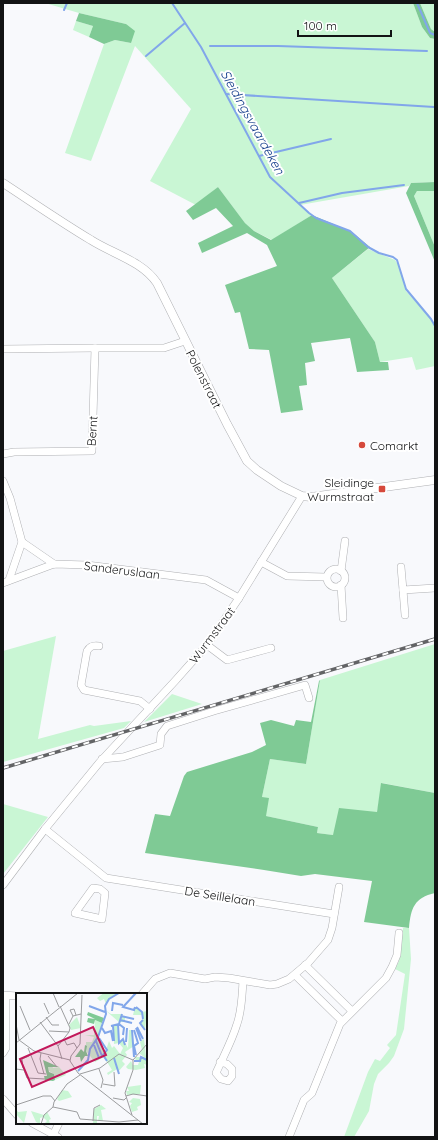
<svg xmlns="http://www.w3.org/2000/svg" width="438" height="1140" viewBox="0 0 438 1140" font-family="Quicksand,sans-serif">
  <rect width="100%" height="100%" fill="#f8f9fc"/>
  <g fill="#c9f6d4">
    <polygon points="45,3 413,3 422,27 430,38 435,39 435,182 411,183 409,186 300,205 312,215 272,240 254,231 245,223 218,187 196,205 150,181 191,109 135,46 91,161 65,153 104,44 115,40 131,43 126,24 79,13"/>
    <polygon points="420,3 435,3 435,32 431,29"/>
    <polygon points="76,21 93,26 89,37 73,30"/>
    <polygon points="417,191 435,191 435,247 414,196"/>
    <polygon points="368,249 395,260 399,266 406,291 431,319 435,326 435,366 416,370 412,357 380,362 375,342 332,278"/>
    <polygon points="56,636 38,739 90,725 94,726 131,721 124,728 3,762 3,651"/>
    <polygon points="435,644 435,793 382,783 377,813 333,835 317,833 318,827 266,816 262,797 270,759 306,764 320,680"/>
    <polygon points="172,694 202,704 144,722"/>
    <polygon points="3,804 48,817 3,874"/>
    <polygon points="403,928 409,928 411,959 404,1029 394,1056 389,1063 378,1074 374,1084 369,1111 354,1137 344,1137 368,1072 375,1059 380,1061 390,1048 387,1045 396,1035 405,974 395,969 399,961"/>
  </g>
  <g fill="#7fca95">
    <polygon points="413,3 420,3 431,29 435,32 435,39 430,38 422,27"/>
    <polygon points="79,13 126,24 135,31 131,43 115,40 104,44 89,37 93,26 76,21"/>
    <polygon points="435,182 435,191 417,191 414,196 435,247 435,262 406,193 411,183"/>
    <polygon points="218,187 245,223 254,231 271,240 312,215 352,232 370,247 332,278 375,342 380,362 388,362 389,370 357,372 350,338 311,343 315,361 305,363 307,385 299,386 303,410 281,413 269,350 249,349 240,312 235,313 225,285 277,266 267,245 247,233 202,253 198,243 233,226 216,208 193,220 186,211"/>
    <path d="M320,680L306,764L270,759L262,797L269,798L266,816L318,827L317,833L333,835L339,808L377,812L381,783L435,793V893C414,898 411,908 409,928L364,922L372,881L315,874L301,876L264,870L145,853L155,814L170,816L184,776L187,772L252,752L266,745L260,723L271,720L294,726L296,720L311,722L319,681Z"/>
  </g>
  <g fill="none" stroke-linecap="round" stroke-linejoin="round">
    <g stroke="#81a6ea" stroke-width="2">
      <polyline points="172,3 201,47 270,177 309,213 316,218 350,231 368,247 379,253 393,257 397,260 406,289 431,319 435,326"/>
      <polyline points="417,3 430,33 435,35"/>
      <polyline points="64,10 67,3"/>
      <polyline points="210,46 278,46 427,51"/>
      <polyline points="146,56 185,23"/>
      <polyline points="226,94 434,107"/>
      <polyline points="259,156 331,139"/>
      <polyline points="299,203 342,193 404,185"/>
    </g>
    <g stroke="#afb0b3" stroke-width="8">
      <g id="minor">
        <polyline points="3,349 95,348"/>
        <polyline points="3,454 14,452 92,451 95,348 164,348 185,341"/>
        <polyline points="3,481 10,498 22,542 54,564"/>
        <polyline points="261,562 287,576 326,577"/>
        <polyline points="401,567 403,590 435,588"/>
        <circle cx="336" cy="578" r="9"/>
        <polyline points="341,571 345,541"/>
        <polyline points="9,580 22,542"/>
        <polyline points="3,583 54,564 87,565 206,580 239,598"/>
        <polyline points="341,585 343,618"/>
        <polyline points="403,590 405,615"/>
        <polyline points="207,645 227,660 271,648"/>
        <path d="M99,646C93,645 90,646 87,651L81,685L84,690L140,701L150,709"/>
        <polyline points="102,759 123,757 160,745 161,734 167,726 214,711 305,685 309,698"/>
        <polyline points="45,829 106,878 334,914"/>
        <polyline points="3,885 45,829 99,763 175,681 207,645 239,598 302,496"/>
        <polygon points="93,888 100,889 105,893 102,919 75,913"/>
        <polyline points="305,965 352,1011"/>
        <polyline points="295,975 342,1021"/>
        <polyline points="142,994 155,979 170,973 205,979 215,977 229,978 270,985 277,984 289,979 308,963 328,940 332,928 339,887"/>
        <polyline points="3,995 17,996"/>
        <polyline points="3,1053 6,1048 6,996"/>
        <path d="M220,1062L227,1064L232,1069V1076L228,1081L221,1079L216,1073C223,1057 232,1041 237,1024C242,1010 242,995 243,981"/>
        <polyline points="3,1099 17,1115"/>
        <polyline points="32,1123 58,1137"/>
        <polyline points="53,1135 59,1123"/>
        <polyline points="289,1137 304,1100 312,1093 340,1024 386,978 392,967 397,955 399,933"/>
      </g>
    </g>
    <g stroke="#afb0b3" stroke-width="9">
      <path id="major" d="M3,183C32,202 61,222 91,240C113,254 142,261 157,283L227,424L247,461L257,470L281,486L302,496L311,497L435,480"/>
    </g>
    <use href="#minor" stroke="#fff" stroke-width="7"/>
    <use href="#major" stroke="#fff" stroke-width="8"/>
    <g stroke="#636466" stroke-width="3.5">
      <polyline id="rail" points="3,768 435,639"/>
    </g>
    <use href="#rail" stroke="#fff" stroke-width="2" stroke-dasharray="6" stroke-linecap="butt"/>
  </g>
  <g fill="#d6493b" stroke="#fff" stroke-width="1.5">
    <circle cx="362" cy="445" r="4"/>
    <rect x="378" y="485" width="8" height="8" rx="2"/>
  </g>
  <g text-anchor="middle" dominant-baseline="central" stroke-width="4" stroke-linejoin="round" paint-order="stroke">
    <g font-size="12" fill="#121314" stroke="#fff">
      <text transform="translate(204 379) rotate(63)">Polenstraat</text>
      <text transform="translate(92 431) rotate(-86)">Bernt</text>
      <text transform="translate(122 570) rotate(7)">Sanderuslaan</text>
      <text transform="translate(212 635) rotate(-53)">Wurmstraat</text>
      <text transform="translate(220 896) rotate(9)">De Seillelaan</text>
    </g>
    <g font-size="12" fill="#121314" stroke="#fff" text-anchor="start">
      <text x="370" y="445">Comarkt</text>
      <text x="374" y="482" text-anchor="end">Sleidinge<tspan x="374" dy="14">Wurmstraat</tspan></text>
    </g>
    <g font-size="13" font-style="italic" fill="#163f8c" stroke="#fff">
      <text transform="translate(253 122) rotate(61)">Sleidingsvaardeken</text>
    </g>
  </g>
  <g transform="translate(16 993)">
    <rect width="131" height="131" fill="#f8f9fc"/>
    <path d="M88,0H102L93,5L90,11L88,6L84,8L81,5ZM119,14L126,19L131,18L129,37L124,31L127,27L126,22H117ZM89,17L95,21H106L105,23H109V29H103ZM61,24L65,35L55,37L53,32ZM79,27L86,30L82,45L89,60L93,48L96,55L98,53L104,61L107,55L103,50L98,51L97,33L101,31L103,49L107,46L112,55L113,37H116L118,53L109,59L111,62L106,68L109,71L102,79L101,76L92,82L91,80L96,77L88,64L79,69L70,58V49H76L78,44L69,42H78ZM128,46L131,72L128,71L129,75L120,77L112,76L110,74L115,68L117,72H122L123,69H120L119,64H128L123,60L126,57L124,49ZM36,73L37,75L43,74L50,82L39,87L38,81L33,78L32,74ZM125,92L124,101L111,102L110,98H113L111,94ZM46,97L52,98L56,104L43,108L41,106ZM117,105L124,106L125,112L121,114L122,117L116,119L114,113L116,110L113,109ZM85,112L90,116L85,117L87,128H82L83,123H81V131H77L78,116ZM0,116L2,119L11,118L8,130L0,121ZM15,118L28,122L31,119L35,126L33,127L34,131H28L31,128L27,124L24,125V131L20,129Z" fill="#c9f6d4"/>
    <path d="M72,19L88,25L86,30L79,27L78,31L71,29L72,25L79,26L71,22ZM69,52L71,53L70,58L72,63H69L65,69L64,64H59L65,56L68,59ZM27,67L43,74H32L33,79L38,81L39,87L37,88L29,87L28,83H31Z" fill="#7fca95"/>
    <path fill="none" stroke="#81a6ea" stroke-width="2" d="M73,13L89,19M119,14L118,17L107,14L120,0M120,14L126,19L127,26M96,18L97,10L107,12M105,23L118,26M104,27L116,30M127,27L124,30L129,37M102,31L103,50L107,46L109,52M103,31L108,35L107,42M95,33L103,31L106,21M97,33L98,48M121,34L127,46M86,35L89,40L95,38L97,48M120,35L125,48M116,37L118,64M118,37L122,50L118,53L120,62M83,45L91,57L87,62L91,68M80,48L86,63M110,49L111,35M78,52L83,65M98,65L103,81M118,68H124L125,64L131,67M62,78L72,67L74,56L82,44L90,21L89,13L93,6L103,0"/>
    <path fill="none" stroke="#9c9d9f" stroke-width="1" d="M37,0L43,14M66,2L64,51L55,63L54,68L62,80L127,131M28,10L33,21M4,13L14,37M44,13L54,35L53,39M57,23L54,17L58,16L60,22M30,24L36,32H43M24,29L42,53L46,66M0,31L3,47M53,31L57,23L65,21M33,38L53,39M48,46L51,52L58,50L61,55M3,47L18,58L54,67M0,50L62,0M42,53L53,39M12,55L22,80L30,81M25,60L24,66L28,81M32,63L41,74M117,67L131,51M7,75L6,66L13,63M0,76L8,77L11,85L29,86M83,76L87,87L85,95M64,81L84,75L103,61L117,67M87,91L99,93L98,79M110,103L117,101L131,103M97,105L108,107L111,104M0,112L27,103H35L39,108M37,114L61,119L64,126L103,129L122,127M116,122L109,100L117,77V67M77,128L78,115L84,112M25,131L28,122L37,114L38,109L51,91L64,82"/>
    <path fill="#c2185b" fill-opacity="0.15" stroke="#c2185b" stroke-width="2" d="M77,34L90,62L16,94L4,66Z"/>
    <rect width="131" height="131" fill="none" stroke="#121314" stroke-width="2"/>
  </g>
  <rect width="438" height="1140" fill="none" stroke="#121314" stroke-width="8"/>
  <path d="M298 30v6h93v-6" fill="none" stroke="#121314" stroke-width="2"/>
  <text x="304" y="30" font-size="12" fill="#121314" stroke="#ffffff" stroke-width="3" paint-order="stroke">100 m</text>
</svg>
